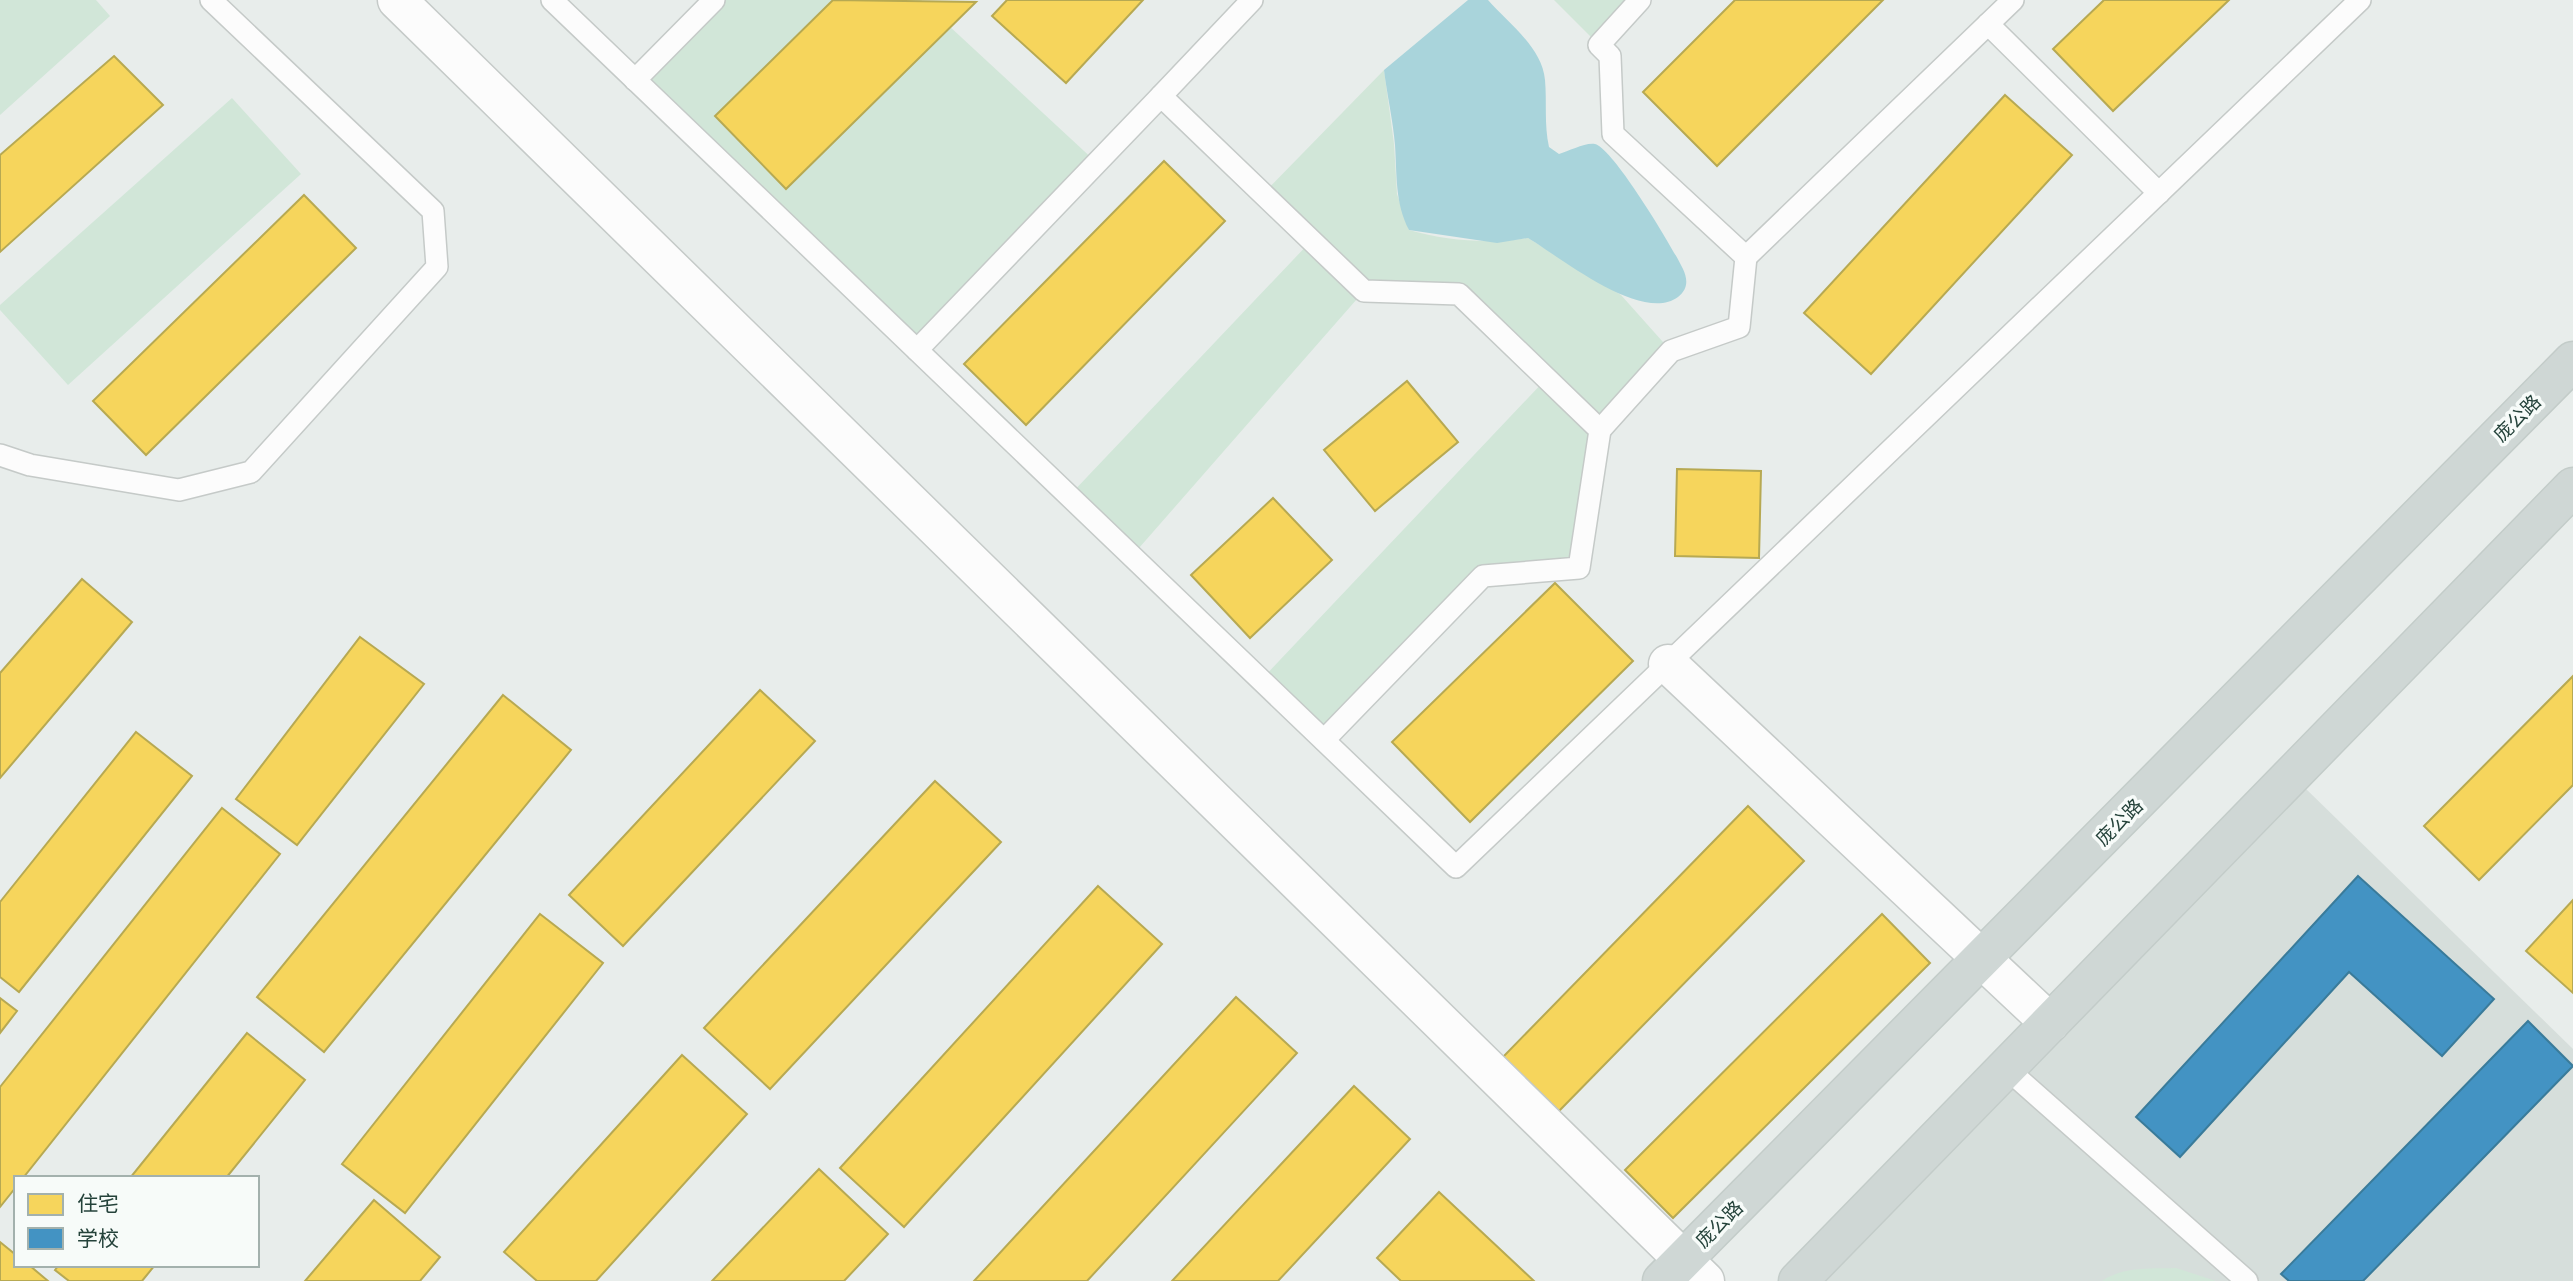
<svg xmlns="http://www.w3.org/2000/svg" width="2573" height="1281" viewBox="0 0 2573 1281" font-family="'Public Sans','Noto Sans SC',sans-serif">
  <rect width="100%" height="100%" fill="#e8edeb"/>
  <polygon fill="#d6dedb" points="2304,787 2573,1049 2573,1281 1800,1281"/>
  <g fill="#d1e6d8">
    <polygon points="0,0 96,0 110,16 0,115"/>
    <polygon points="714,0 921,0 1097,163 917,350 635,80"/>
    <polygon points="1554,0 1640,0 1599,45"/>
    <path d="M1384,70L1394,144L1397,194L1409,230C1447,241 1489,244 1528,238L1621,295L1671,351L1600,430L1579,568L1483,576L1324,740L1261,680L1546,379L1460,294L1364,291L1132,556L1069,496L1311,241L1263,194Z"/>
    <polygon points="232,98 301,174 68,385 0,310 0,305"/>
    <path d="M2176,1268L2216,1281H2102C2124,1266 2150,1269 2176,1268Z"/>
  </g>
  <path fill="#a9d4db" d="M1468,0H1488C1508,23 1542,47 1545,80C1547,103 1544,124 1549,147L1559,154C1569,151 1586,142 1595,144C1613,148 1673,248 1683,269C1688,280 1688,289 1678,297C1642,324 1560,257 1528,238L1497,243L1409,230C1395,203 1397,176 1395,145C1393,120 1387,95 1384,70Z"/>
  <g fill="#f6d55c" stroke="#b7a952" stroke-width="2">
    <polygon points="833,0 976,2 786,189 715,116"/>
    <polygon points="1007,0 1143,0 1066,83 992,16"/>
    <polygon points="1735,0 1883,0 1717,166 1643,92"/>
    <polygon points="2104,0 2229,0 2113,111 2053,49"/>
    <polygon points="114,56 163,105 0,252 0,155"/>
    <polygon points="2005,95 2072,155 1871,374 1804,313"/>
    <polygon points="1164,161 1225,221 1026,425 964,364"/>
    <polygon points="304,195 356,248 146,455 93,401"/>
    <polygon points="1407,381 1458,442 1375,511 1324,450"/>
    <polygon points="1677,469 1761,471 1759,558 1675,556"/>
    <polygon points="1273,498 1332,560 1250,638 1191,575"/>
    <polygon points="82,579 132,622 0,778 0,673"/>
    <polygon points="1555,583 1633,661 1470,822 1392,742"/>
    <polygon points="360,637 424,684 297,845 236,799"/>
    <polygon points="2573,676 2573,785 2479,880 2424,826"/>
    <polygon points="760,690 815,741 623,946 569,895"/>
    <polygon points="503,695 571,750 324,1052 257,997"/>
    <polygon points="136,732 192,776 19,992 0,977 0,902"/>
    <polygon points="935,781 1001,842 770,1089 704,1028"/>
    <polygon points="1748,806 1804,861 1559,1111 1503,1057"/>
    <polygon points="222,808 280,854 23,1178 16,1178 16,1187 0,1207 0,1087"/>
    <polygon points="1098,886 1162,944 904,1227 840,1168"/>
    <polygon points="2573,900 2573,993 2526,951"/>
    <polygon points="540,914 603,963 405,1213 342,1164"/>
    <polygon points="1882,914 1930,963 1673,1218 1625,1170"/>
    <polygon points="1236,997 1297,1053 1087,1281 974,1281"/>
    <polygon points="0,998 17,1011 0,1033"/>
    <polygon points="247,1033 305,1080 226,1178 130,1178"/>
    <polygon points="682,1055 747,1114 596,1281 537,1281 504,1252"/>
    <polygon points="1354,1086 1410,1139 1278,1281 1172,1281"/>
    <polygon points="819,1169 888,1234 844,1281 712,1281"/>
    <polygon points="1439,1192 1534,1281 1401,1281 1377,1258"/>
    <polygon points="374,1200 440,1257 420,1281 305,1281"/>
    <polygon points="0,1242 16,1255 16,1265 29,1265 48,1281 0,1281"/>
    <polygon points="59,1265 155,1265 142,1281 69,1281 55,1270"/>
  </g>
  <g fill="#4393c3" stroke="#3a7b9a" stroke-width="2">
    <polygon points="2358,876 2494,999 2442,1056 2349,972 2180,1157 2136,1117"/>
    <polygon points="2528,1021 2573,1066 2363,1281 2289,1281 2281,1274"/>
  </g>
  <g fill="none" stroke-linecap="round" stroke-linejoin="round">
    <g stroke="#c5cac8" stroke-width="24">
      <g id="lane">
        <polyline points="552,0 1456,867 2360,0"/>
        <polyline points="1988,24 2159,193"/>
        <polyline points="635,80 714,0"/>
        <polyline points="1161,96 1252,0"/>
        <polyline points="1746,257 2013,0"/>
        <polyline points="917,350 1161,96 1364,291 1459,294 1600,430 1579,568 1483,576 1324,740"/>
        <polyline points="1600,430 1671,351 1739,327 1746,257 1613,134 1610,56 1599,45 1640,0"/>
        <polyline points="0,455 30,465 179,490 251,472 437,267 433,211 211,0"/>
        <polyline points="2006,1068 2247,1281"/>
      </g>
    </g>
    <g stroke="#c5cac8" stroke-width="41">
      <g id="street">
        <polyline points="397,0 1705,1281"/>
        <polyline points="1668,664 2050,1023"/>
      </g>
    </g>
    <g stroke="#c3ccc9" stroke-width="41">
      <g id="primary">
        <polyline points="1662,1281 2573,361"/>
        <polyline points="1798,1281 2573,487"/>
      </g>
    </g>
    <use href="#lane" stroke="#fcfcfc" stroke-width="21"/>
    <use href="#street" stroke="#fcfcfc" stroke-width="38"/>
    <use href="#primary" stroke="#cfd7d5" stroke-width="38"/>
  </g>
  <g text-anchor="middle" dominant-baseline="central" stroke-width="7" stroke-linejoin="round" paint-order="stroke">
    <g font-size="19" fill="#24423a" stroke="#f7fbf9">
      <text transform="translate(2517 418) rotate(-45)">庞公路</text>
      <text transform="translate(2119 822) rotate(-45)">庞公路</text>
      <text transform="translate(1719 1224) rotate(-45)">庞公路</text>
    </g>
  </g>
  <rect x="14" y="1176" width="245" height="91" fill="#f7fbf9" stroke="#a3b1ad" stroke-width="2"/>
  <rect x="28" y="1194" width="35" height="21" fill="#f6d55c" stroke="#a3b1ad" stroke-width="2"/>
  <text x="77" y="1211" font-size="21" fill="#24423a">住宅</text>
  <rect x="28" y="1228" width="35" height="21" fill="#4393c3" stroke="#a3b1ad" stroke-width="2"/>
  <text x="77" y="1246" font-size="21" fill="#24423a">学校</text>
</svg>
